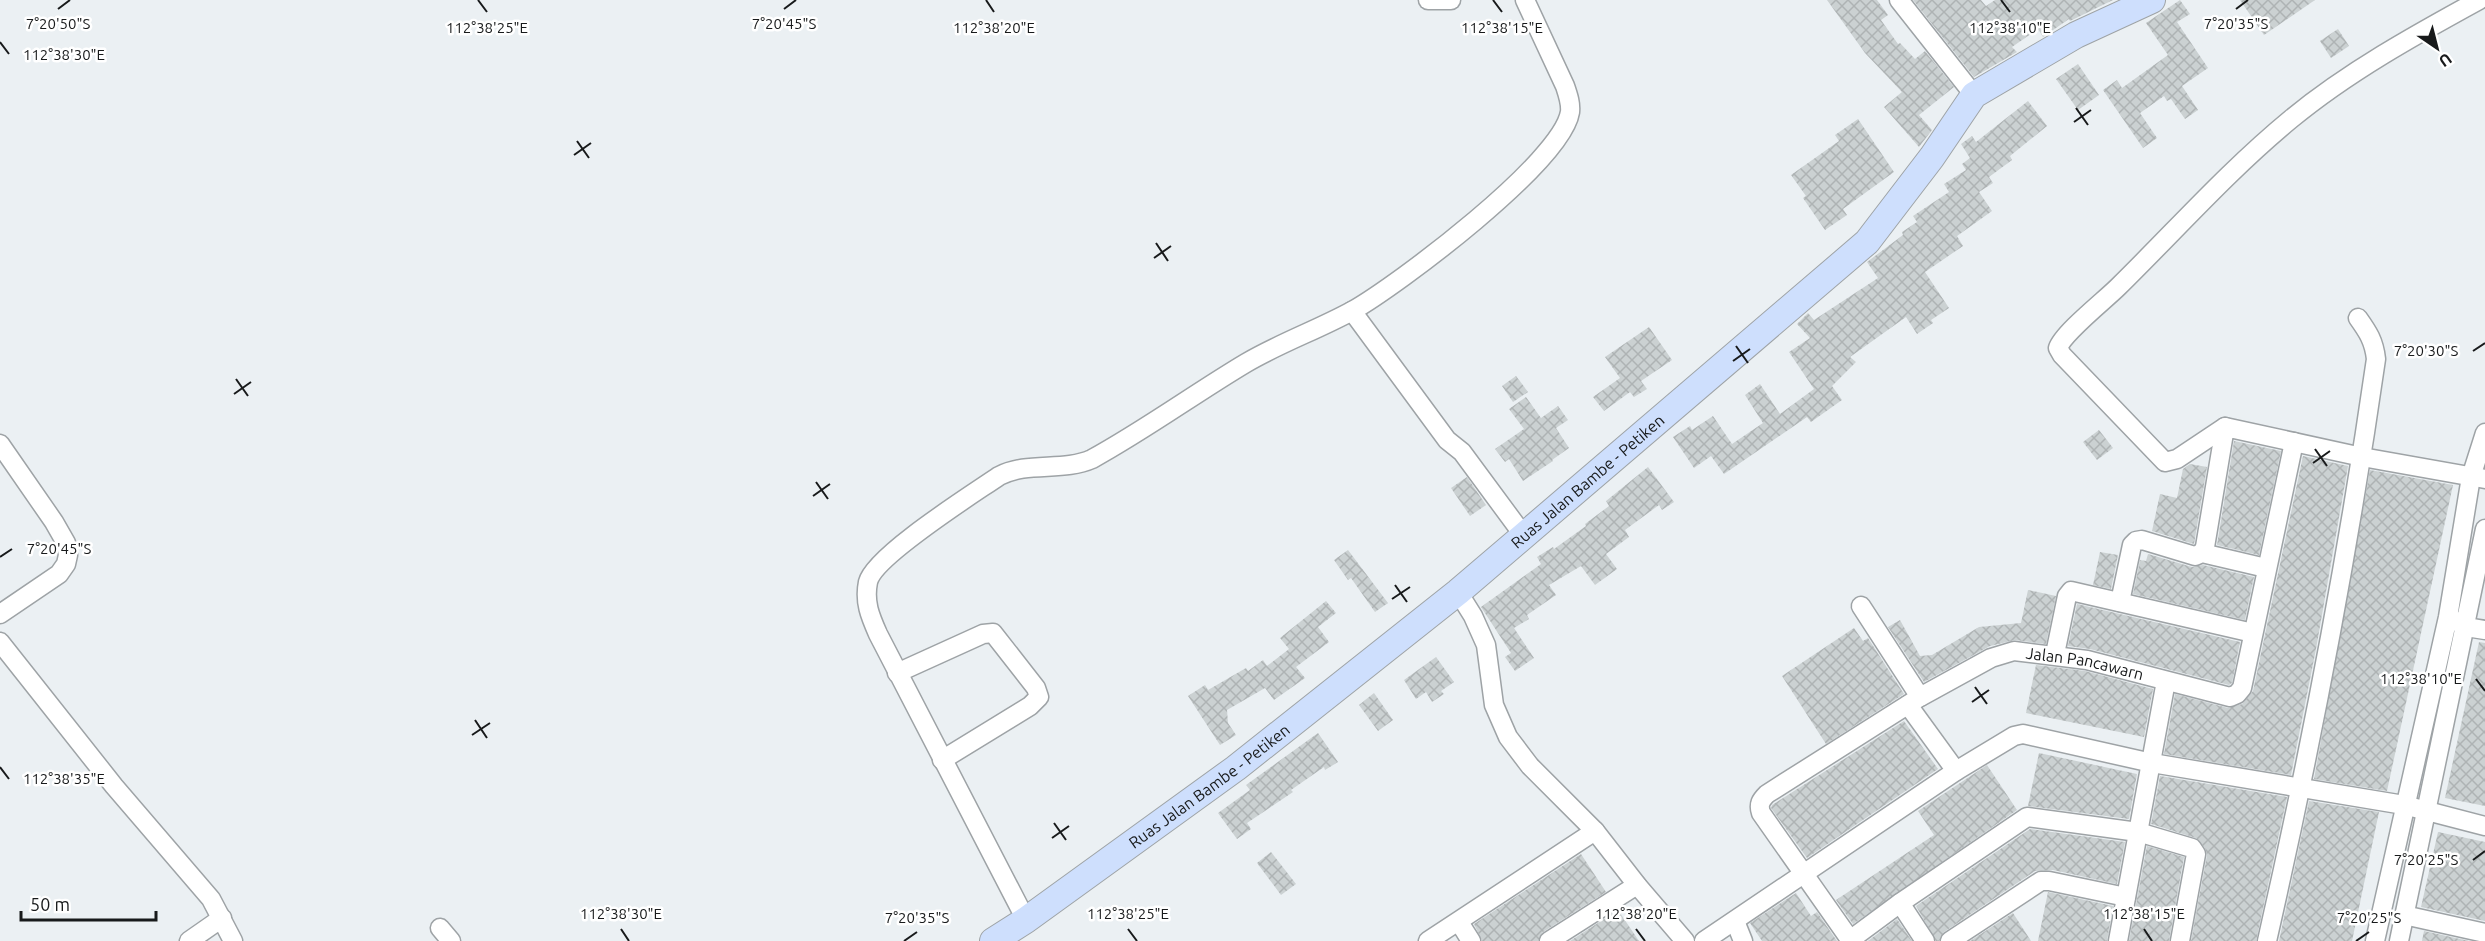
<svg xmlns="http://www.w3.org/2000/svg" width="2485" height="941" viewBox="0 0 2485 941" font-family="Ubuntu,sans-serif">
  <defs>
    <pattern id="building-cross-hatch" width="8" height="8" patternUnits="userSpaceOnUse" patternTransform="scale(1.5)"><rect width="8" height="8" fill="#cbd1d2"/><path d="M0 0l8 8M0 8l8-8" fill="none" stroke="#aeb3b4"/></pattern>
  </defs>
  <rect width="100%" height="100%" fill="#ebf0f3"/>
  <g fill="url(#building-cross-hatch)">
    <polygon points="1827,0 1877,0 1888,15 1881,20 1898,44 1900,43 1915,59 1925,51 1954,87 1919,115 1932,130 1919,147 1884,107 1902,92 1865,53"/>
    <polygon points="1913,0 1981,0 1986,6 1995,0 2113,0 2070,21 2069,19 2043,37 2038,29 2012,47 2017,52 1974,77"/>
    <polygon points="2180,0 2190,14 2177,22 2208,68 2182,86 2198,110 2185,119 2171,99 2167,101 2164,96 2140,113 2157,138 2143,148 2103,90 2117,80 2122,88 2168,55 2146,23"/>
    <polygon points="2240,0 2315,0 2264,35"/>
    <polygon points="2338,29 2349,46 2331,58 2320,41"/>
    <polygon points="2078,64 2099,95 2078,110 2056,79"/>
    <polygon points="2028,101 2047,126 2010,156 2012,160 1989,177 1993,183 1979,192 1992,211 1957,236 1963,246 1925,272 1949,308 1931,320 1933,323 1917,334 1906,317 1850,357 1856,362 1832,386 1842,400 1811,422 1807,417 1724,474 1711,456 1694,468 1673,437 1690,426 1692,430 1713,416 1732,444 1763,423 1745,395 1760,384 1780,414 1814,389 1789,352 1810,338 1797,324 1808,313 1814,320 1878,278 1867,262 1903,235 1902,232 1917,222 1913,216 1949,192 1944,184 1966,170 1962,164 1970,158 1961,144 1972,136 1976,142"/>
    <polygon points="1858,119 1894,172 1843,209 1847,215 1825,230 1803,198 1806,196 1791,175 1839,141 1835,135"/>
    <polygon points="1649,327 1672,360 1641,381 1647,389 1634,397 1630,392 1604,411 1593,397 1620,378 1605,357"/>
    <polygon points="1516,376 1528,392 1513,402 1502,386"/>
    <polygon points="1526,397 1541,418 1558,406 1568,420 1556,428 1569,448 1552,460 1553,461 1523,481 1509,459 1505,462 1495,449 1524,429 1509,409"/>
    <polygon points="2099,430 2113,448 2097,460 2083,442"/>
    <polygon points="2234,441 2281,451 2259,555 2217,545"/>
    <polygon points="2303,456 2348,466 2316,649 2291,775 2164,754 2175,694 2228,708 2242,704 2253,691"/>
    <polygon points="2190,464 2207,467 2194,544 2152,531 2160,494 2177,498 2183,469"/>
    <polygon points="1648,467 1674,502 1662,510 1659,505 1625,530 1629,537 1606,554 1617,569 1595,585 1581,566 1549,585 1556,595 1527,615 1529,619 1514,628 1534,658 1515,671 1505,657 1511,653 1481,607 1541,564 1537,557 1553,547 1554,549 1586,526 1585,524 1609,506 1606,501"/>
    <polygon points="2370,470 2453,485 2387,791 2314,779"/>
    <polygon points="1467,477 1486,505 1470,516 1451,488"/>
    <polygon points="1348,550 1388,603 1375,612 1351,578 1348,580 1334,560"/>
    <polygon points="2100,552 2118,555 2111,589 2093,585"/>
    <polygon points="2148,554 2192,567 2203,565 2254,577 2245,620 2133,594 2140,560 2146,561"/>
    <polygon points="2028,590 2056,596 2046,644 2015,640 1990,646 1924,682 1888,627 1900,620 1920,656 1932,655 1979,627 2021,623"/>
    <polygon points="1326,601 1336,613 1318,627 1329,642 1296,667 1305,678 1274,700 1265,688 1227,710 1228,723 1236,735 1220,745 1188,696 1205,685 1208,690 1246,668 1248,671 1263,660 1267,666 1289,649 1280,638"/>
    <polygon points="2077,604 2240,642 2232,683 2229,685 2090,649 2068,646"/>
    <polygon points="1854,628 1863,641 1868,638 1904,694 1826,744 1782,676"/>
    <polygon points="2479,642 2485,643 2485,806 2445,798"/>
    <polygon points="1436,657 1454,682 1441,691 1444,694 1432,702 1426,692 1416,699 1404,680"/>
    <polygon points="2036,665 2085,671 2153,689 2144,737 2026,713"/>
    <polygon points="1374,693 1393,720 1378,731 1359,705"/>
    <polygon points="1904,721 1938,769 1807,858 1771,808 1772,805"/>
    <polygon points="1318,733 1338,762 1325,770 1324,767 1291,790 1293,792 1247,823 1251,829 1237,839 1218,813 1250,790 1246,785"/>
    <polygon points="2039,753 2137,774 2129,819 2028,806"/>
    <polygon points="1987,765 2017,810 1853,924 1836,900 1934,835 1918,811"/>
    <polygon points="2160,776 2287,797 2256,941 2191,941 2207,855 2205,848 2196,838 2151,824"/>
    <polygon points="2309,801 2379,812 2352,941 2279,941"/>
    <polygon points="2030,829 2125,842 2117,884 2053,870 2035,871 1944,932 1939,941 1936,941 1916,906"/>
    <polygon points="2438,832 2485,842 2485,921 2421,907"/>
    <polygon points="2147,846 2184,857 2169,941 2129,941"/>
    <polygon points="1271,852 1296,884 1281,895 1257,863"/>
    <polygon points="1581,854 1606,892 1543,932 1538,941 1482,941 1474,924"/>
    <polygon points="2048,892 2113,906 2107,941 2038,941"/>
    <polygon points="1796,893 1811,916 1817,912 1837,941 1762,941 1750,923"/>
    <polygon points="1618,910 1639,941 1570,941"/>
    <polygon points="2013,913 2031,941 1970,941"/>
    <polygon points="1897,919 1912,941 1868,941"/>
    <polygon points="2424,931 2469,941 2422,941"/>
  </g>
  <g fill="none" stroke-linecap="round" stroke-linejoin="round">
    <g stroke="#9ea3a6" stroke-width="21">
      <g id="minor">
        <polyline points="1428,0 1451,0"/>
        <polyline points="1899,0 1974,95"/>
        <polyline points="1352,311 1447,440 1462,452 1524,536"/>
        <path d="M2225,427L2177,459L2165,462L2062,355L2058,348C2063,333 2105,300 2118,287C2175,231 2229,170 2291,119C2348,72 2415,35 2479,0"/>
        <polyline points="0,444 54,522 66,543 68,555 66,564 59,574 0,614"/>
        <polyline points="2202,553 2205,547 2225,427 2362,457 2485,479"/>
        <polyline points="1458,592 1473,616 1486,645 1494,705 1508,737 1530,766 1595,831 1637,885 1685,941"/>
        <polyline points="2120,602 2132,545 2136,541 2142,540 2195,556 2202,553 2266,568"/>
        <polyline points="1861,606 1920,697"/>
        <polyline points="2456,621 2466,627 2485,630"/>
        <polyline points="0,642 114,786 211,899 233,941"/>
        <polyline points="2055,654 2067,596 2071,591 2253,633"/>
        <polyline points="897,673 983,634 993,633 1036,688 1039,697 1030,706 942,760"/>
        <polyline points="1908,705 1956,771"/>
        <polyline points="1900,903 1925,941"/>
        <polyline points="2404,915 2485,933"/>
        <path d="M1026,920L878,634C870,616 864,602 868,582C874,556 973,494 999,476C1028,461 1063,472 1092,459C1145,430 1194,394 1246,363C1280,343 1317,330 1352,311C1398,285 1562,162 1570,112C1571,103 1568,95 1565,86L1525,0"/>
        <polyline points="1735,921 1743,941"/>
        <polyline points="1459,922 1471,941"/>
        <polyline points="440,928 451,941"/>
        <polyline points="1850,940 1900,903 2027,817 2138,832 2192,848 2196,854 2180,941"/>
        <polyline points="189,941 222,918"/>
        <polyline points="1428,941 1595,831"/>
        <polyline points="1549,941 1637,885"/>
        <polyline points="1704,941 1956,771 2014,736 2023,734 2152,763 2404,805 2485,826"/>
        <path id="s1" d="M1851,941L1761,813C1758,804 1761,800 1767,794L1920,697L1991,658L2014,651L2087,660L2230,697L2237,694L2242,688L2294,442"/>
        <polyline points="1950,941 2041,881 2049,881 2126,897"/>
        <polyline points="2118,941 2166,681"/>
        <path d="M2267,941C2311,748 2348,554 2376,359C2374,341 2368,332 2358,318"/>
        <polyline points="2375,941 2448,617 2471,477 2485,433"/>
        <polyline points="2399,941 2485,529"/>
      </g>
    </g>
    <g stroke="#9ea3a6" stroke-width="28">
      <g id="secondary">
        <path id="s2" d="M993,941L1026,920L1236,768L1458,592L1867,242L1932,157L1974,95L2076,35L2152,0"/>
      </g>
    </g>
    <use href="#minor" stroke="#fff" stroke-width="18"/>
    <use href="#secondary" stroke="#cedffd" stroke-width="26"/>
  </g>
  <path fill="none" stroke="#181a1b" stroke-width="2" d="M478,0L487,12M986,0L994,12M1493,0L1502,12M2001,0L2010,12M58,9L70,0M784,9L796,0M2236,9L2248,0M0,42L9,54M2076,108L2088,125M2074,122L2091,110M577,141L589,158M574,155L591,143M1156,243L1168,261M1154,258L1171,246M1736,346L1748,363M2473,351L2485,343M1733,361L1750,349M236,379L248,396M234,394L251,382M2315,449L2327,466M2313,463L2330,451M816,482L828,499M813,496L830,484M0,557L12,549M1395,585L1407,602M1392,599L1410,587M2476,679L2485,691M1975,687L1987,704M1972,702L1989,690M475,720L487,738M472,735L490,723M0,767L9,779M1054,823L1066,840M1052,838L1069,826M2473,860L2485,851M621,929L629,941M1128,929L1137,941M1636,929L1645,941M2144,929L2152,941M904,941L917,932M2356,941L2369,932"/>
  <g text-anchor="middle" dominant-baseline="central" stroke-width="5" stroke-linejoin="round" paint-order="stroke">
    <g font-size="16" fill="#181a1b" stroke="#fff">
      <text stroke="none"><textPath href="#s2" startOffset="752">Ruas Jalan Bambe - Petiken</textPath></text>
      <text stroke="none"><textPath href="#s1" startOffset="536">Jalan Pancawarn</textPath></text>
      <text stroke="none"><textPath href="#s2" startOffset="266">Ruas Jalan Bambe - Petiken</textPath></text>
    </g>
  </g>
  <g font-size="15" text-anchor="middle" fill="#181a1b" stroke="#fff" stroke-width="5" stroke-linejoin="round" paint-order="stroke">
    <text x="58" y="29">7°20'50"S</text>
    <text x="2236" y="29">7°20'35"S</text>
    <text x="784" y="29">7°20'45"S</text>
    <text x="487" y="33">112°38'25"E</text>
    <text x="994" y="33">112°38'20"E</text>
    <text x="2010" y="33">112°38'10"E</text>
    <text x="1502" y="33">112°38'15"E</text>
    <text x="64" y="60">112°38'30"E</text>
    <text x="2426" y="356">7°20'30"S</text>
    <text x="59" y="554">7°20'45"S</text>
    <text x="2421" y="684">112°38'10"E</text>
    <text x="64" y="784">112°38'35"E</text>
    <text x="2426" y="865">7°20'25"S</text>
    <text x="621" y="919">112°38'30"E</text>
    <text x="1128" y="919">112°38'25"E</text>
    <text x="1636" y="919">112°38'20"E</text>
    <text x="2144" y="919">112°38'15"E</text>
    <text x="917" y="923">7°20'35"S</text>
    <text x="2369" y="923">7°20'25"S</text>
  </g>
  <g transform="translate(2437 48) rotate(145)" stroke="#ffffff" stroke-width="4.5" paint-order="stroke">
  <path d="M0-4.5L10 22L0 15L-10 22Z" fill="#181a1b"/>
  <text y="-9" font-size="16" font-weight="bold" text-anchor="middle" fill="#181a1b">U</text>
  </g>
  <path d="M21 911v9h135v-9" fill="none" stroke="#181a1b" stroke-width="3"/>
  <text x="30" y="911" font-size="18" fill="#181a1b" stroke="#ffffff" stroke-width="4.5" paint-order="stroke">50 m</text>
</svg>
